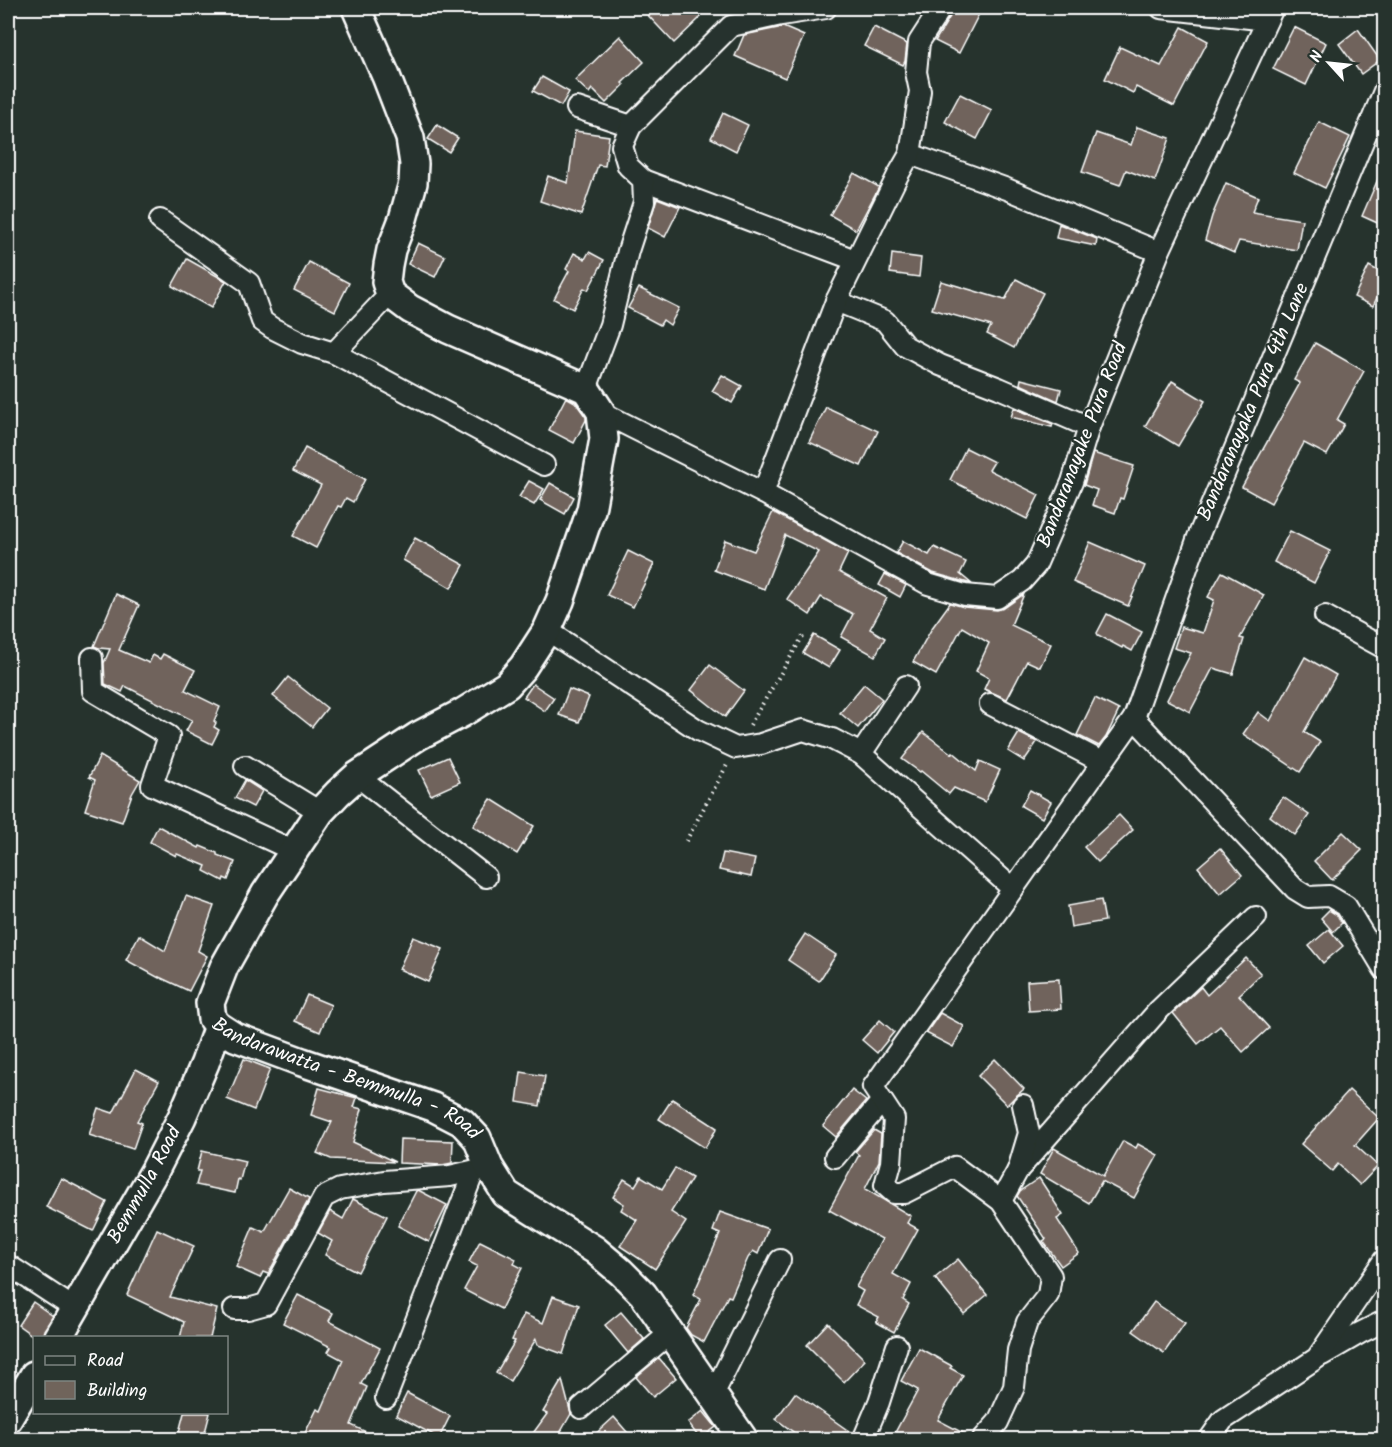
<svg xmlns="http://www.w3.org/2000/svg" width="1392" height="1447" viewBox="0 0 1392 1447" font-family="Kalam,sans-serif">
  <rect width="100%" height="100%" fill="#26332d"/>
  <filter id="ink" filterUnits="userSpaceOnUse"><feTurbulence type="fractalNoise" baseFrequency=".0167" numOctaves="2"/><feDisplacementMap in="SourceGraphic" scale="12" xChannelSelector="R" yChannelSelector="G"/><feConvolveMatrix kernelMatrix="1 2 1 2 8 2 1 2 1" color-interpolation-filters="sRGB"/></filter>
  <g filter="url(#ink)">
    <g fill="#70645b" stroke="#fff" stroke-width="1.5">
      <polygon points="641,8 692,8 701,17 674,43"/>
      <polygon points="953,8 982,8 959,53 935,41 951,15"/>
      <polygon points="783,27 804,36 785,78 735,56 744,35"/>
      <polygon points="874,27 907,44 905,61 903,65 864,46"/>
      <polygon points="1182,27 1208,41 1174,106 1136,87 1133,93 1105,79 1120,47 1161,66"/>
      <polygon points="1294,27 1326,43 1306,85 1273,69"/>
      <polygon points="1358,29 1380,60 1361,74 1339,44"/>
      <polygon points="620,36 644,62 622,83 624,85 606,103 592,89 589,93 575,80"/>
      <polygon points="542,77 569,92 561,106 533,91"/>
      <polygon points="960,94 992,110 977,139 945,122"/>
      <polygon points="723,113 748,125 736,151 711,138"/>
      <polygon points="1319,122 1350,137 1325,188 1294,173"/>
      <polygon points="437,125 458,138 449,152 428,139"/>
      <polygon points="1137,127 1170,138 1155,181 1126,170 1120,185 1082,172 1096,133 1131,145"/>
      <polygon points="575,131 609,136 605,166 598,165 581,215 540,201 548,176 568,183"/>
      <polygon points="1384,165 1384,226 1362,216"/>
      <polygon points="854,173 879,187 856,230 830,215"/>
      <polygon points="1226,183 1258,197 1252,212 1302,220 1297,250 1239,241 1234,253 1205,240 1212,216"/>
      <polygon points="657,198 680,207 665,237 648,228"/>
      <polygon points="1059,224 1097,239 1096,246 1056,238"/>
      <polygon points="418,243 445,256 435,277 408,264"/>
      <polygon points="589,252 604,260 588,290 584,288 573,309 554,299 569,271 566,269 574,253 585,259"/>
      <polygon points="892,254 921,258 919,277 890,273"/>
      <polygon points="187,259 226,281 211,308 172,286"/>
      <polygon points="309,262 349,283 335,311 294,290"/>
      <polygon points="1369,266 1384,274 1384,283 1373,306 1354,297"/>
      <polygon points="1016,279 1043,293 1014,348 987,334 991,326 932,309 941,281 1005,300"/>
      <polygon points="639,288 679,308 670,325 663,320 660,325 628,308"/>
      <polygon points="1315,343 1364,371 1337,420 1344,424 1327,455 1304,443 1271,503 1242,487 1300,383 1294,380"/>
      <polygon points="722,375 742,386 732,403 712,391"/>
      <polygon points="1021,379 1061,389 1058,401 1020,384"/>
      <polygon points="1172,381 1205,401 1178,446 1145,426"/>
      <polygon points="566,397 575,402 586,417 586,420 574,443 549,430"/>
      <polygon points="826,407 878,431 861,466 809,442"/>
      <polygon points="1014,408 1053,424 1052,427 1011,417"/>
      <polygon points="305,448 365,479 353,502 346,498 341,507 338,506 316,548 293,536 321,485 293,471"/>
      <polygon points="966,448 994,462 989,470 1039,495 1027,519 950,480"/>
      <polygon points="1093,453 1134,466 1123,499 1120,498 1115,513 1092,505 1097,490 1084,485"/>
      <polygon points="529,481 544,489 534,505 519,497"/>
      <polygon points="550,483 574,497 565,514 540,500"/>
      <polygon points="773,512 848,553 839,572 887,598 870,629 885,638 875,656 841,637 853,614 821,597 810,615 787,599 819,552 785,535 764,589 714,570 725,540 754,551"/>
      <polygon points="1290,531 1330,551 1314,583 1274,562"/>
      <polygon points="415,538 464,565 451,588 403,560"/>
      <polygon points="903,541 929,555 934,547 966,562 960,574 972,584 933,573 896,553"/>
      <polygon points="1090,542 1145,566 1128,606 1073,582"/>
      <polygon points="628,551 654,564 633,607 607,595"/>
      <polygon points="1222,572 1264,595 1240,638 1244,639 1233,674 1213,668 1190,712 1167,700 1191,653 1174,648 1181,627 1203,633 1214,600 1208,597"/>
      <polygon points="885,574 906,585 900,597 879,585"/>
      <polygon points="116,594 139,605 119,650 149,663 153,655 160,659 163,654 195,670 185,690 220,707 214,721 216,723 214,727 219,730 212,744 186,731 192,720 125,686 122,692 105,684 104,663 110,649 99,648 94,646"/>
      <polygon points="1024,594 1011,625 1051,644 1040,667 1027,661 1007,699 984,689 989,678 976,671 989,643 962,627 936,675 913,662 932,628 950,603 964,607 997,610 1004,608"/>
      <polygon points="1107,614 1142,632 1132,651 1123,646 1122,648 1098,635 1097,633"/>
      <polygon points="814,635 840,650 829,668 803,653"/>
      <polygon points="1305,657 1336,675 1304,732 1320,742 1300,772 1243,734 1258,712 1270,721"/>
      <polygon points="710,665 744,691 725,717 691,690"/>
      <polygon points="288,677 327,708 312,727 273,696"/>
      <polygon points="533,684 554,698 545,711 524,697"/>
      <polygon points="864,684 882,699 858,728 840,713"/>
      <polygon points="569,689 589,697 579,722 559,715"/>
      <polygon points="1095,698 1119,710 1106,737 1099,746 1077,735"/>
      <polygon points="923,732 952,754 953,752 976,771 980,761 1000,770 985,802 954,788 949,794 921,771 920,772 902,759"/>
      <polygon points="1019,733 1037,742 1024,761 1008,751"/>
      <polygon points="100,756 140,780 132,794 122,822 85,810 95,780 89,777"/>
      <polygon points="448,757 460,782 431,795 419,770"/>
      <polygon points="245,780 262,791 253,807 235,798"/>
      <polygon points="1030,790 1051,802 1042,818 1021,806"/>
      <polygon points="1283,797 1309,815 1295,835 1270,816"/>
      <polygon points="491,799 534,826 517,854 473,826"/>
      <polygon points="1119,815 1133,830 1098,862 1084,847"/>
      <polygon points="158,826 199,848 200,846 217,853 217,855 235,862 228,880 224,878 223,881 204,871 206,866 177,854 176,856 150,842"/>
      <polygon points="1343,832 1362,850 1332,880 1314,861"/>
      <polygon points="1220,848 1242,875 1220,894 1198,867"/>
      <polygon points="723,853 755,859 751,877 719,870"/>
      <polygon points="186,896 214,906 198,951 207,956 189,991 159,977 159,978 126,960 139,935 165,951"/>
      <polygon points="1101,900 1105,921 1071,927 1068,906"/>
      <polygon points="1329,910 1337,915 1342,923 1333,932 1321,918"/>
      <polygon points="1329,929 1343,946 1323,963 1309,946"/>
      <polygon points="805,934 836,955 819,981 788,960"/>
      <polygon points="413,937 443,949 428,982 399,969"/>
      <polygon points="1246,958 1261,974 1239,995 1269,1028 1243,1052 1220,1026 1198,1044 1173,1013 1201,987 1207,995"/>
      <polygon points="1059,979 1061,1009 1029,1011 1027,981"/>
      <polygon points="307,995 331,1005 320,1032 295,1021"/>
      <polygon points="940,1013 964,1026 953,1047 926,1033"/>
      <polygon points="880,1020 894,1032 877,1053 862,1040"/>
      <polygon points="244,1059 270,1069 254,1110 227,1099"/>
      <polygon points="995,1059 1024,1089 1015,1097 1007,1105 978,1076"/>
      <polygon points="136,1069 159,1081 137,1121 142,1123 133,1149 89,1135 98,1108 113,1113"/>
      <polygon points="521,1072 545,1076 540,1106 517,1102"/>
      <polygon points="319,1088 357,1098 354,1107 362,1109 353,1142 395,1162 331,1159 317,1153 332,1122 311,1115"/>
      <polygon points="852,1090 866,1101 836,1137 823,1126"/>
      <polygon points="1349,1090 1379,1118 1355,1145 1378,1166 1360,1185 1338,1164 1332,1171 1301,1144"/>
      <polygon points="672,1099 717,1128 705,1148 659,1119"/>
      <polygon points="874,1130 881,1134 879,1161 865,1189 911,1216 907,1223 918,1229 893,1274 911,1284 903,1300 909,1304 894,1332 876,1322 879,1317 856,1305 863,1291 856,1287 882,1239 829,1210 859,1155 855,1152"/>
      <polygon points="400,1139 453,1141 452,1163 442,1165 399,1163"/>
      <polygon points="1123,1141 1136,1148 1138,1144 1158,1155 1134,1198 1102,1181 1089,1203 1040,1174 1054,1148 1103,1176"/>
      <polygon points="202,1151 245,1161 240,1180 238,1179 235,1193 196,1185 200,1171 197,1171"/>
      <polygon points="675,1168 692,1178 671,1212 686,1222 655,1269 620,1246 637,1220 621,1210 624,1204 613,1197 624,1179 635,1186 641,1176 662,1189"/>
      <polygon points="61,1178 107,1202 93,1231 46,1207"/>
      <polygon points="1039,1178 1063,1215 1057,1219 1079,1253 1061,1266 1043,1241 1046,1239 1017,1196 1020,1191"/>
      <polygon points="289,1188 309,1199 268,1274 263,1272 260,1278 236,1267 253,1227 264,1232"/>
      <polygon points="418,1190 447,1205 429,1242 398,1226 416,1191"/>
      <polygon points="353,1199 387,1216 358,1272 325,1255 332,1241 318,1233 330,1211 343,1219"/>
      <polygon points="720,1212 768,1229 758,1254 753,1251 748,1258 731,1297 728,1296 704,1342 691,1335 686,1328 701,1299 693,1295 720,1234 713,1231"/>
      <polygon points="157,1229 194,1246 170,1297 217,1309 210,1338 180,1338 184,1322 127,1295"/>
      <polygon points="480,1241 516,1259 514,1264 522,1268 501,1309 464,1290 477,1266 469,1262"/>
      <polygon points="958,1259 987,1295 964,1314 935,1278"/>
      <polygon points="298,1295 333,1313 329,1321 380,1348 361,1384 367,1387 351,1425 383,1440 313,1440 304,1435 317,1409 321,1411 343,1360 328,1352 331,1347 283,1323"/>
      <polygon points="553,1296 579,1305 563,1354 538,1345 536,1339 510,1381 496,1373 515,1341 512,1340 524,1314 543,1323"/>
      <polygon points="33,1302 53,1316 44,1330 42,1338 36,1338 18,1325"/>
      <polygon points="1154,1302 1185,1323 1164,1353 1133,1331"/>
      <polygon points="621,1312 644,1339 628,1353 605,1325"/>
      <polygon points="828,1323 865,1360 844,1382 807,1345"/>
      <polygon points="919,1348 952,1366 950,1368 963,1375 938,1420 971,1437 970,1440 891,1440 918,1390 901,1381"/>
      <polygon points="659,1358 676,1378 653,1397 636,1377"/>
      <polygon points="562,1380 571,1414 556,1440 528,1440 547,1414 543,1412"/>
      <polygon points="407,1393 450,1416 439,1438 396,1415"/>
      <polygon points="795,1393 853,1434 851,1440 804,1440 776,1419"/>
      <polygon points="703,1411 716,1427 700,1439 688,1423"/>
      <polygon points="184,1413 210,1413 203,1440 177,1440"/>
      <polygon points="614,1417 634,1440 589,1440"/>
    </g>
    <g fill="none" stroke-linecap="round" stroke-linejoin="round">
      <g stroke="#fff" stroke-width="24">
        <g id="street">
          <polyline points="1161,8 1267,20"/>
          <polyline points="577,108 631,126"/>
          <polyline points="910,154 1007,189 1159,252"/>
          <polyline points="643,180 855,260"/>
          <polyline points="160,220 249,283 262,321 272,328 302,343 334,353 390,294"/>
          <polyline points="836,301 885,321 905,346 940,365 999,388 1089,427"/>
          <polyline points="334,353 544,465"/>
          <polyline points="586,389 610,325 628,251 644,202 643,180 628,166 622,146 631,126 731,26 781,15 826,8"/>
          <polyline points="601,412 763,493 928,584 965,595 997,598 1022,581 1036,565 1072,482 1089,427 1159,252 1273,8"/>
          <polyline points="763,493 836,301 898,175 910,154 920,91 916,72 919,42 941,8"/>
          <polyline points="1325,616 1384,648"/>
          <polyline points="547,630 698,730 736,748 761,744 803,730 832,739 861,754 1013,889"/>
          <polyline points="92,658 93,691 169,736 152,785 294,851"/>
          <polyline points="990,704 1102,762"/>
          <polyline points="1134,718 1198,537 1384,91"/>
          <polyline points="861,754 906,686"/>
          <polyline points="245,766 320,812"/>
          <polyline points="357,776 486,877"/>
          <polyline points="835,1157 882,1101"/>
          <polyline points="1018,1170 1158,1011 1256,917"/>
          <polyline points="1001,1201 1018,1170 1029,1133 1023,1105"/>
          <polyline points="8,1265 75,1309"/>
          <polyline points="234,1309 248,1309 266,1304 324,1197 340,1189 384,1181 450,1176 489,1167"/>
          <polyline points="1322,1355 1360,1333 1384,1321"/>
          <polyline points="713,1395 780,1260"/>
          <polyline points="386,1398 474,1171"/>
          <polyline points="581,1408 670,1333"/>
          <polyline points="863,1440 879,1402 897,1346"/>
          <polyline points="982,1440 998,1422 1014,1387 1018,1350 1027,1322 1048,1295 1051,1276 1001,1201 955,1167 904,1193 894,1193 885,1185 891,1163 894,1119 873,1087 1134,718 1295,889 1308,897 1329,896 1346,906 1384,969"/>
          <polyline points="1209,1440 1223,1420 1317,1358 1384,1260"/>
        </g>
      </g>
      <g stroke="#fff" stroke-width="32">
        <g id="secondary">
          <path id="s1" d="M356,8L386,76L410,138L414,164L413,183L403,219L391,250L388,265L386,282L390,294L410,309L448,329L586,389L601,412L604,439L591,510L560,601L547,630L523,667L507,685L462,713L418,736L357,776L338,793L320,812L265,894L224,967L210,1003L212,1019L218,1026L235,1037L302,1062L433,1107L462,1122L477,1138L489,1167L506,1194L595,1250L621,1272L643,1294L744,1440"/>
          <path id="s2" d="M58,1338L155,1170L182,1117L205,1063L218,1026"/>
          <polyline points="8,1419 34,1375"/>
        </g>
      </g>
      <g stroke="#fff" stroke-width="4" stroke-dasharray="1.5 4.5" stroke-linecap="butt">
        <polyline points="750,725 803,636"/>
        <polyline points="686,841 727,765"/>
      </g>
      <use href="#street" stroke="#26332d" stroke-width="20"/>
      <use href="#secondary" stroke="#26332d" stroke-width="27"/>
    </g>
  </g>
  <g text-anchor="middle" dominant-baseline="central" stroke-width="4.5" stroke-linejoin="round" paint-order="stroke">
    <g font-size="20" fill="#fff" stroke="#26332d">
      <text transform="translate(1254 402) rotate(-67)">Bandaranayaka Pura 4th Lane</text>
      <text transform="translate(1083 445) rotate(-69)">Bandaranayake Pura Road</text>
      <text stroke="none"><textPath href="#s1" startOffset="1456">Bandarawatta - Bemmulla - Road</textPath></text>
      <text stroke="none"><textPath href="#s2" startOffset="176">Bemmulla Road</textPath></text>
    </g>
  </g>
  <rect width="1392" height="1447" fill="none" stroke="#26332d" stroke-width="30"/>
  <rect x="15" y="15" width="1362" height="1417" fill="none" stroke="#fff" stroke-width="2" filter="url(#ink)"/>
  <rect x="33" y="1336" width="195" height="78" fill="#26332d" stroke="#7d8581" stroke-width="1.5"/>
  <rect x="45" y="1356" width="30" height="9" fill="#26332d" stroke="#7d8581" stroke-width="1.5"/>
  <text x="87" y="1366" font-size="18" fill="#ffffff">Road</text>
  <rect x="45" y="1381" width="30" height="18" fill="#70645b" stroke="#7d8581" stroke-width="1.5"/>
  <text x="87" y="1396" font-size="18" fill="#ffffff">Building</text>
  <g transform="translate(1329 63) rotate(297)" stroke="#26332d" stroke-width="4.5" paint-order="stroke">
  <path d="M0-4.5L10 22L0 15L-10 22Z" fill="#ffffff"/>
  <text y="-9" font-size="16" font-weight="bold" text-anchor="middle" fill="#ffffff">N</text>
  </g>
</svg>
